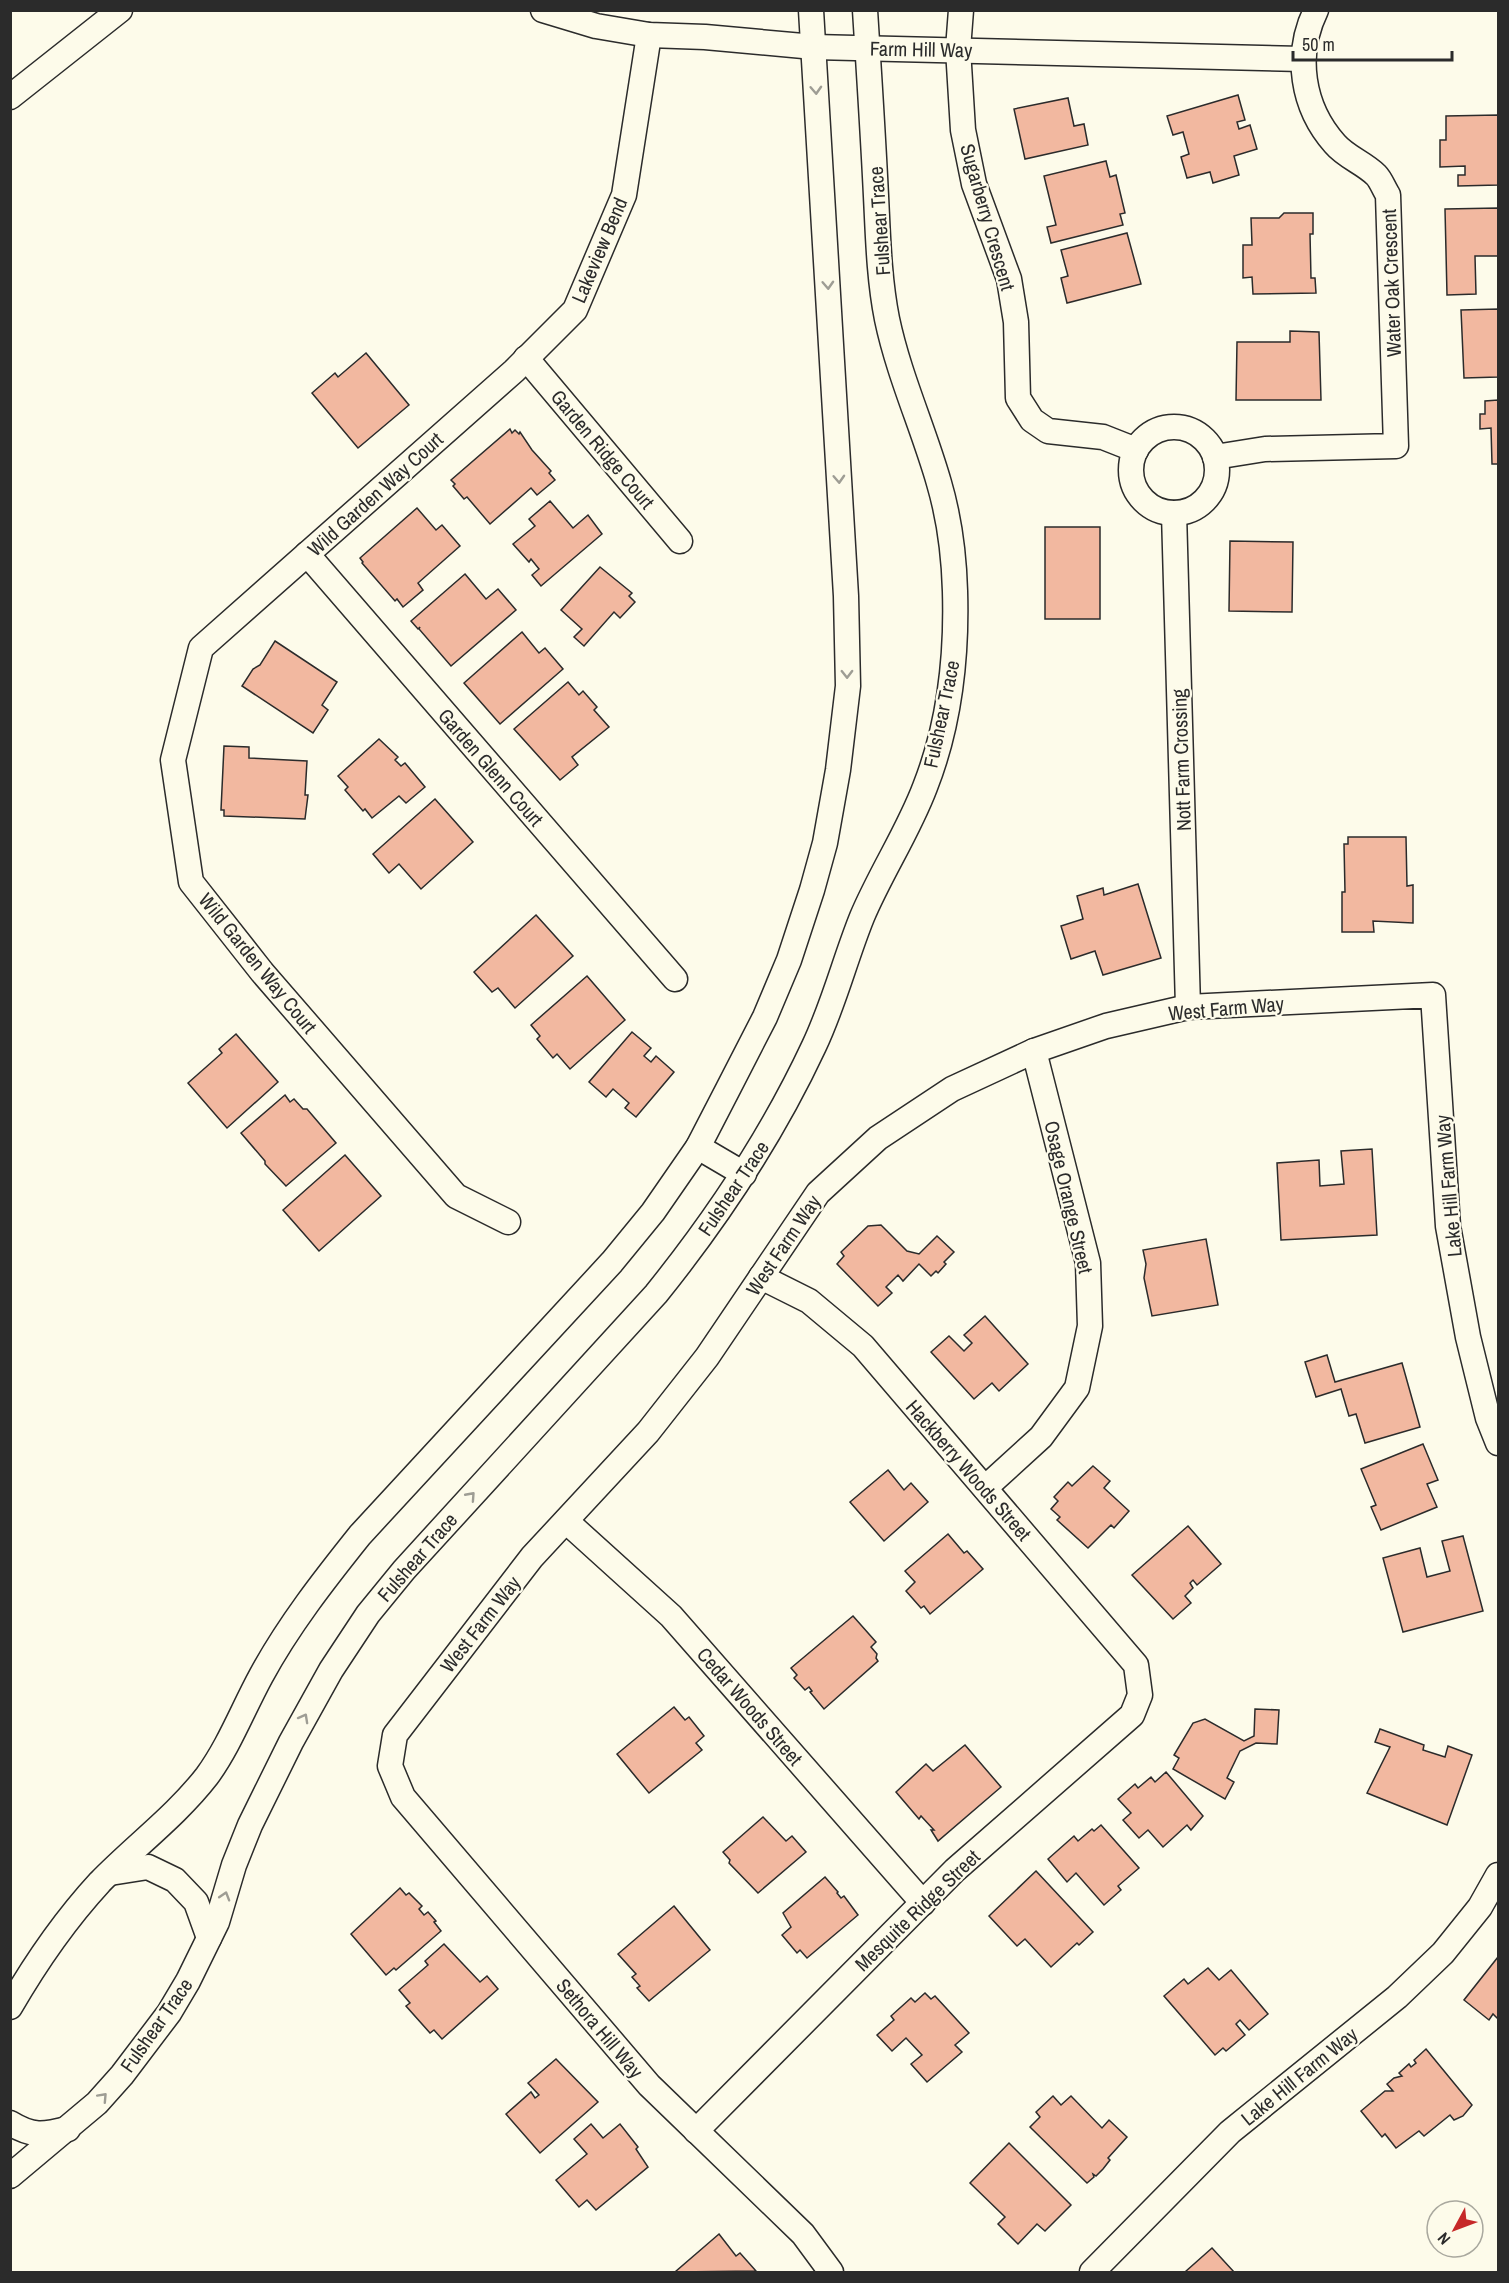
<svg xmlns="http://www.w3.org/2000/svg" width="1509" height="2283" viewBox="0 0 1509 2283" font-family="'Archivo Narrow',sans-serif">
  <rect width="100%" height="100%" fill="#fdfbea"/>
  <g fill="#f2b8a0" stroke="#2b2b2b" stroke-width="1.5">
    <polygon points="1238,95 1245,120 1237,122 1239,129 1250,125 1257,149 1234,156 1239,175 1213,183 1210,172 1187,178 1181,157 1189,154 1183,132 1173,135 1167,116"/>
    <polygon points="1068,98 1074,126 1084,124 1088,145 1025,159 1014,109"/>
    <polygon points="1498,115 1498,185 1458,186 1458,175 1465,175 1465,166 1440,167 1440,140 1446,140 1446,116"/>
    <polygon points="1106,161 1110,177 1116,175 1125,213 1120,214 1123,225 1051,243 1047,227 1056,225 1044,176"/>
    <polygon points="1498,208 1498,283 1498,256 1475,256 1476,294 1447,295 1445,209"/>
    <polygon points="1284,213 1313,213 1313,234 1310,234 1311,278 1315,278 1316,293 1253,294 1252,277 1243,278 1243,245 1252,245 1251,218 1279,218"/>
    <polygon points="1127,233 1141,284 1067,303 1061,278 1068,276 1061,250"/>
    <polygon points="1498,309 1498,377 1464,378 1461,310"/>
    <polygon points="1290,331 1319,332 1321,400 1236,400 1237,342 1290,342"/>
    <polygon points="366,353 409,405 358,448 312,393 335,373 338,377"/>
    <polygon points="1498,400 1498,464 1492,464 1491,428 1480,429 1480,414 1485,414 1485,401"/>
    <polygon points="510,429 512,433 515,430 519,434 520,432 532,450 551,471 549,473 555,480 537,495 531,488 490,524 467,497 464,499 453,486 455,484 451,480"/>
    <polygon points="550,501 573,528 588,515 602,534 541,586 532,575 539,569 531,559 529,562 513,544 535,526 529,519"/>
    <polygon points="417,508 436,530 442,525 460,546 418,583 423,590 403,607 397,599 395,601 362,563 363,562 360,558"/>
    <rect x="1045" y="527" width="55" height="92"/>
    <polygon points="1230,541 1293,542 1292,612 1229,611"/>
    <polygon points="600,567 632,593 629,596 635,602 620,618 614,612 584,646 574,637 582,629 561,610"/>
    <polygon points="465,574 486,599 498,589 516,610 451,666 419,629 420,627 418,629 411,621"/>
    <polygon points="522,632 539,653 545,648 563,669 500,724 464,683"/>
    <polygon points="275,641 337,682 322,705 328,710 313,733 242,686 253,669 260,665"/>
    <polygon points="568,682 579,695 583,691 597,707 594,710 609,727 572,757 578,765 560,780 514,729"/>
    <polygon points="379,739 398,757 395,760 401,766 405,763 425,787 406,803 399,796 372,818 365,809 363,811 345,790 348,787 338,776"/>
    <polygon points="224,746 249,747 249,758 307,761 305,795 308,795 305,819 224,816 224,810 221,810"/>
    <polygon points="435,799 473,842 421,889 399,864 389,873 373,854"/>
    <polygon points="1348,837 1406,837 1407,886 1413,885 1413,923 1373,921 1374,932 1342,932 1342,892 1345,892 1344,844 1348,844"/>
    <polygon points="1138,884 1161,958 1103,975 1095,951 1071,959 1061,926 1083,919 1077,896 1103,888 1104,895"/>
    <polygon points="536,915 573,956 515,1008 498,988 492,992 474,972"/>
    <polygon points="587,976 625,1020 570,1069 557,1054 553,1058 537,1039 540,1036 531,1025"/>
    <polygon points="632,1032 651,1048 644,1056 651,1062 656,1056 674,1072 636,1117 625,1108 629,1103 613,1089 606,1097 589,1082"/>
    <polygon points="236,1034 278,1082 227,1128 188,1083 222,1053 219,1049"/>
    <polygon points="285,1095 290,1102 294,1099 303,1109 307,1109 336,1143 286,1186 265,1164 265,1161 241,1133"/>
    <polygon points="1372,1149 1377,1235 1281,1240 1277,1163 1319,1160 1320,1186 1344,1184 1341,1151"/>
    <polygon points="345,1155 381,1196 319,1251 283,1210"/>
    <polygon points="881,1225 907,1251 919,1254 937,1236 954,1252 944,1262 946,1264 938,1273 936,1271 931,1276 919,1264 903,1281 898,1275 886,1287 892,1293 878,1306 837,1264 844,1256 841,1252 868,1226"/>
    <polygon points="1206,1239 1218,1305 1152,1316 1144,1278 1146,1264 1143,1250"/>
    <polygon points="985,1316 1028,1364 999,1391 992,1383 974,1399 931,1352 949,1336 964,1351 972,1343 964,1335"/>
    <polygon points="1327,1355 1335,1382 1402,1363 1420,1427 1365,1443 1356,1414 1349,1416 1341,1389 1316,1397 1305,1362"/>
    <polygon points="1423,1444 1438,1480 1427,1484 1437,1507 1381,1530 1371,1507 1376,1505 1361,1469"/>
    <polygon points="1093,1466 1110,1481 1104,1488 1129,1511 1114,1528 1111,1525 1088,1548 1057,1520 1060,1517 1051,1509 1058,1501 1054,1497 1068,1482 1072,1486"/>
    <polygon points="888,1470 904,1490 911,1483 928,1502 884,1541 850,1502"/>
    <polygon points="1188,1526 1221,1564 1197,1585 1193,1580 1190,1583 1193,1588 1185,1596 1191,1603 1173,1619 1132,1575"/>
    <polygon points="948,1534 964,1553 967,1551 983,1569 930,1614 924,1606 921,1608 906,1591 915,1582 905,1571"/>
    <polygon points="1463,1536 1483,1611 1403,1632 1383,1558 1420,1548 1427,1577 1450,1571 1442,1541"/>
    <polygon points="853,1616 876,1642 871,1647 877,1654 876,1658 878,1661 824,1709 810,1692 812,1691 809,1687 805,1690 794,1678 797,1675 791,1668"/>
    <polygon points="674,1707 685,1720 689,1717 704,1736 696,1743 702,1750 649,1793 617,1754"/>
    <polygon points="1255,1709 1279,1710 1277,1744 1256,1743 1240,1751 1227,1778 1234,1782 1225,1799 1173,1769 1179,1758 1174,1755 1193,1723 1205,1719 1244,1741 1254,1736"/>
    <polygon points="1380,1729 1424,1745 1423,1750 1445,1757 1448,1746 1472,1755 1447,1825 1367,1793 1390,1747 1375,1742"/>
    <polygon points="965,1745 1001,1787 938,1841 931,1830 934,1830 921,1816 919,1819 896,1792 926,1764 933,1771"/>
    <polygon points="1166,1772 1203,1816 1191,1830 1187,1825 1163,1847 1148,1830 1139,1838 1123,1820 1131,1813 1118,1799 1135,1784 1138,1788 1151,1777 1155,1782"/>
    <polygon points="763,1817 786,1841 792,1836 806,1852 758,1893 729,1863 730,1860 723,1852"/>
    <polygon points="1101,1825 1139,1868 1118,1886 1121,1890 1104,1905 1076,1873 1067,1882 1048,1859 1074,1836 1078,1841 1092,1829 1094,1831"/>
    <polygon points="1036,1871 1093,1932 1079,1945 1077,1943 1051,1967 1025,1939 1017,1946 989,1916"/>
    <polygon points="825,1877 838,1892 837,1893 841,1898 844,1896 858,1915 807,1958 800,1950 797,1953 782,1935 791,1927 783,1913"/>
    <polygon points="400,1888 406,1895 409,1893 422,1906 419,1909 424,1915 428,1912 436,1921 434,1922 441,1931 396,1970 394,1968 386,1975 351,1934"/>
    <polygon points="674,1906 710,1950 649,2001 637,1988 640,1986 632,1977 636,1974 618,1954"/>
    <polygon points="444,1944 480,1982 487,1976 498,1989 442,2039 434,2030 430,2033 406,2006 410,2003 399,1990 428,1965 425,1961"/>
    <polygon points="1498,1957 1498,2019 1493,2014 1489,2020 1464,2000"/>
    <polygon points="1208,1968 1219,1980 1231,1970 1268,2014 1249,2030 1240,2020 1236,2024 1245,2035 1226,2051 1223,2048 1215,2055 1164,1996 1184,1979 1188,1984"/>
    <polygon points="925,1993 931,1999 935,1996 969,2033 955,2045 962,2052 927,2082 911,2064 922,2055 906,2038 892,2051 877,2035 894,2020 891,2016 911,1998 915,2002"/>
    <polygon points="1426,2049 1472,2105 1463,2116 1454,2120 1450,2115 1424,2136 1419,2131 1396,2148 1385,2134 1382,2137 1361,2111 1385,2091 1393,2091 1387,2084 1394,2078 1402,2076 1399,2073 1409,2064 1411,2067 1416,2063 1414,2060"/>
    <polygon points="556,2059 598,2102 540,2153 506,2114 531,2092 535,2098 539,2095 528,2083"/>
    <polygon points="1053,2096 1061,2105 1071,2096 1102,2128 1109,2120 1127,2137 1108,2158 1110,2160 1103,2169 1096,2176 1093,2174 1094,2177 1087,2183 1030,2127 1040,2117 1036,2112"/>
    <polygon points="591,2124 603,2138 620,2124 638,2147 636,2149 648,2167 596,2210 587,2200 579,2207 556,2180 587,2154 574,2139"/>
    <polygon points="1009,2143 1071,2205 1045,2231 1037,2224 1018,2244 998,2224 1005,2217 970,2183"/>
    <polygon points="719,2234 736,2256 740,2253 756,2271 675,2272"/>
    <polygon points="1212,2248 1234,2272 1185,2272"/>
  </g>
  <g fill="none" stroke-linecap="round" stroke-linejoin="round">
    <g stroke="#2b2b2b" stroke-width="27">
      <g id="minor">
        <polyline points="543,10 596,26 649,35 705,37 814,47 1302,59"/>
        <polyline points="961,10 958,49 963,130 974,184 1009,279 1016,322 1018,398 1032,420 1048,431 1103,437 1136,450"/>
        <polyline points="10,97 120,10"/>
        <polyline points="526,358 680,541"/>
        <circle cx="1174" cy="470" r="43"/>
        <path d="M1215,457L1265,449L1396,446L1388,195C1384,189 1381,180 1376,175C1364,163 1346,157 1335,144C1302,107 1294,55 1316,10"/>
        <polyline points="1174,513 1188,1007"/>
        <polyline points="307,554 675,979"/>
        <polyline points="698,1147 744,1174"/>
        <polyline points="508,1222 456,1196 262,972 191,882 173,760 201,648 514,371 575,310 624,195 649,35"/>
        <polyline points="985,1488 1041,1437 1077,1388 1090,1326 1088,1263 1034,1051"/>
        <polyline points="566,1521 671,1616 923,1903"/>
        <polyline points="110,1873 148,1867 175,1880 196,1902 209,1938"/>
        <path d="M10,2007C36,1962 65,1920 100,1882C135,1846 176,1816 207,1776C229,1746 243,1709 261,1676C288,1626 324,1580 360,1535L612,1262L653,1212L698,1147L728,1089L765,1017L789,960L812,890L825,843L838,770L848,686L846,596L811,10"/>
        <path d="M10,2123C33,2137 43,2135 68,2129"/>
        <polyline points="696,2131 955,1870 1132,1715 1140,1695 1136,1665 863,1346 809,1301 761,1277"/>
        <path d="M10,2176L97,2103L122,2075L169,2013L188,1981L217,1922L234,1865L250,1825L291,1742L331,1670L368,1614L404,1570L656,1294C718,1217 772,1136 814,1046C834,1004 845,959 862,917C881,872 908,832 925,787C949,726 957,657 955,591C954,555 949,517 939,483C923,427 899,376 887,319C879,279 878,236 876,196C873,134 869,72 865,10"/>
        <polyline points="831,2272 803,2234 649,2085 403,1797 390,1766 395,1735 532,1557 648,1432 707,1357 818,1193 878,1138 952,1089 1034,1051 1106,1026 1188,1007 1433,995 1448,1226 1468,1337 1488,1418 1498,1443"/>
        <polyline points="1092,2272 1230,2132 1397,1997 1443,1953 1480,1907 1498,1875"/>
      </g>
    </g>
    <use href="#minor" stroke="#fdfbea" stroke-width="24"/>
  </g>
  <defs><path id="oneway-chevron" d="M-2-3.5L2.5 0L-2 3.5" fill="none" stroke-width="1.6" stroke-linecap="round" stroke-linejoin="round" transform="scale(1.5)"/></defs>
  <g stroke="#9e9d94">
    <use href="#oneway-chevron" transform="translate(816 90) rotate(87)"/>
    <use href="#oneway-chevron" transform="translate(828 285) rotate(87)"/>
    <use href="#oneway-chevron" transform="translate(839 479) rotate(87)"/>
    <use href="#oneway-chevron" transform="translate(847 674) rotate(89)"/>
    <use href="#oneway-chevron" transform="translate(471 1496) rotate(-48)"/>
    <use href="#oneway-chevron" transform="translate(304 1718) rotate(-61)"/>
    <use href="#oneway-chevron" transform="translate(225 1896) rotate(-73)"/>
    <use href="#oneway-chevron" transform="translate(103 2097) rotate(-47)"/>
  </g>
  <g text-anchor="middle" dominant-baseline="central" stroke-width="4.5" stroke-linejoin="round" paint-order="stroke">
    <g font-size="20" fill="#2b2b2b" stroke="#fdfbea">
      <text transform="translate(921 49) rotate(1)">Farm Hill Way</text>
      <text transform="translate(988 217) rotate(74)">Sugarberry Crescent</text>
      <text transform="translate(879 221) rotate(-94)">Fulshear Trace</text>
      <text transform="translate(599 250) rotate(-67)">Lakeview Bend</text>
      <text transform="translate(1391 283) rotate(-92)">Water Oak Crescent</text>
      <text transform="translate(603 449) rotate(50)">Garden Ridge Court</text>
      <text transform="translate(375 494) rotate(-42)">Wild Garden Way Court</text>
      <text transform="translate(941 714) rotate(-78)">Fulshear Trace</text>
      <text transform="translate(1181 760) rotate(-92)">Nott Farm Crossing</text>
      <text transform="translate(491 767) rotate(49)">Garden Glenn Court</text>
      <text transform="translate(258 963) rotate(51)">Wild Garden Way Court</text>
      <text transform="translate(1226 1008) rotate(-5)">West Farm Way</text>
      <text transform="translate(1448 1186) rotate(-95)">Lake Hill Farm Way</text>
      <text transform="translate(733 1188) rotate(-56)">Fulshear Trace</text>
      <text transform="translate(1069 1197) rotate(77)">Osage Orange Street</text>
      <text transform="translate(783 1245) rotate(-56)">West Farm Way</text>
      <text transform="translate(969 1470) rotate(49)">Hackberry Woods Street</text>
      <text transform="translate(417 1557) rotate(-49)">Fulshear Trace</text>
      <text transform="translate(480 1624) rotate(-52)">West Farm Way</text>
      <text transform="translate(750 1706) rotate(49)">Cedar Woods Street</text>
      <text transform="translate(917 1910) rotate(-44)">Mesquite Ridge Street</text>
      <text transform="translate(156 2025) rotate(-55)">Fulshear Trace</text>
      <text transform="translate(600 2028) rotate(50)">Sethora Hill Way</text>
      <text transform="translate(1299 2076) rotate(-39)">Lake Hill Farm Way</text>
    </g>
  </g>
  <rect width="1509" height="2283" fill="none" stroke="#2b2b2b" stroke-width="24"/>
  <g transform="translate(1455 2229) rotate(229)"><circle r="28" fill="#fdfbea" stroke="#a9a89e" stroke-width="1.5"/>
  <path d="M0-4.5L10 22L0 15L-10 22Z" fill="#c62828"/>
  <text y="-9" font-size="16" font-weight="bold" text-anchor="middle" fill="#2b2b2b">N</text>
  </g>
  <path d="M1293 51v9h159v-9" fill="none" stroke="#2b2b2b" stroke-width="3"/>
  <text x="1302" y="51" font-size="18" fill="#2b2b2b" stroke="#fdfbea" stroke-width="4.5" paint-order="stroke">50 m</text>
</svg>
